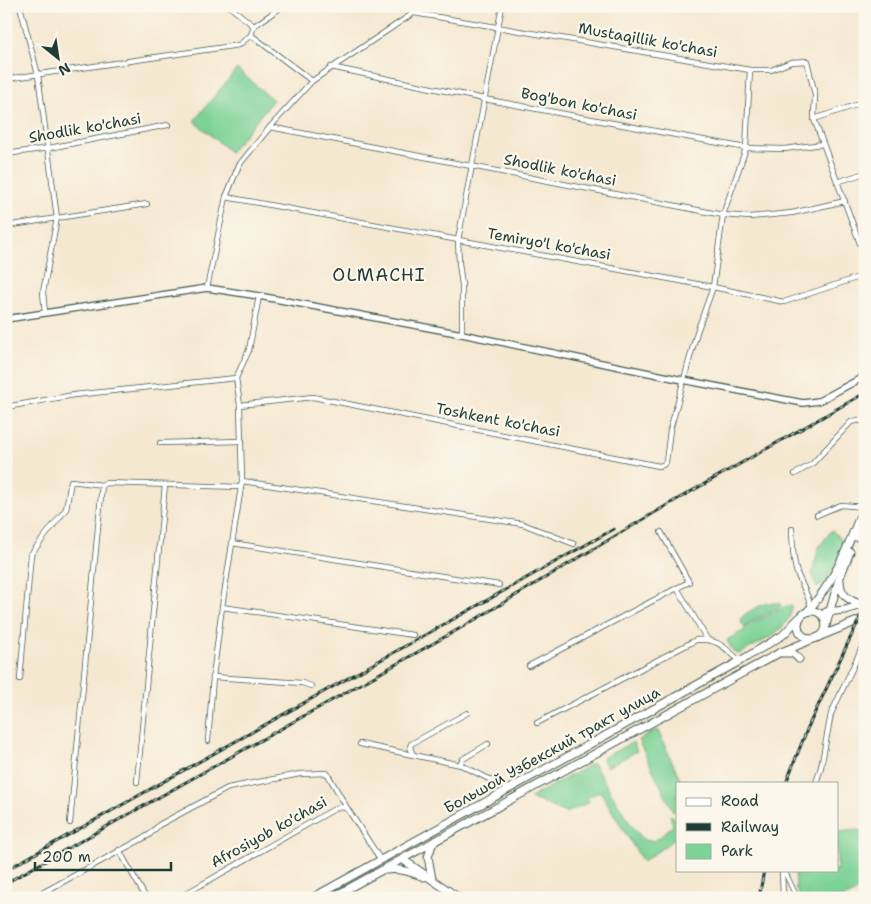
<svg xmlns="http://www.w3.org/2000/svg" width="871" height="904" viewBox="0 0 871 904" font-family="'Shantell Sans',sans-serif">
  <rect width="100%" height="100%" fill="#fbf7ec"/>
  <filter id="ink" filterUnits="userSpaceOnUse"><feTurbulence type="fractalNoise" baseFrequency=".02" numOctaves="2"/><feDisplacementMap in="SourceGraphic" scale="10" xChannelSelector="R" yChannelSelector="G"/><feConvolveMatrix kernelMatrix="1 2 1 2 8 2 1 2 1" color-interpolation-filters="sRGB"/></filter>
  <filter id="wash" filterUnits="userSpaceOnUse"><feTurbulence type="fractalNoise" baseFrequency=".0096" numOctaves="4" result="noise"/><feDisplacementMap in="SourceGraphic" scale="20" xChannelSelector="R" yChannelSelector="G"/><feGaussianBlur stdDeviation="1.12" result="paint"/><feColorMatrix in="noise" values="0 0 0 0 0 0 0 0 0 0 0 0 0 0 0 0 0 1.4 0 .05"/><feComposite in="paint" operator="in"/></filter>
  <g filter="url(#wash)">
    <rect width="100%" height="100%" fill="#f5e8d1"/>
    <g fill="#7dd296" stroke="#4e8865">
      <polygon points="237,69 273,100 230,152 194,121"/>
      <path d="M832,530L846,545C840,556 829,584 817,588L812,573L819,547Z"/>
      <path d="M768,603H780L781,606L743,626L740,619C747,612 757,606 768,603Z"/>
      <path d="M792,605C792,631 758,643 739,654L733,652L727,640L745,630L744,627L786,606Z"/>
      <polygon points="656,730 658,731 682,783 677,783 677,811 673,811 638,740"/>
      <polygon points="633,742 637,751 607,767 602,758"/>
      <polygon points="593,763 631,825 644,840 652,841 659,838 673,825 670,815 677,819 677,837 643,862 600,791 587,798 589,802 566,813 530,798"/>
      <polygon points="858,830 865,834 865,887 844,898 800,898 796,889 795,870 837,870 837,832"/>
    </g>
  </g>
  <g filter="url(#ink)">
    <g fill="none" stroke-linecap="round" stroke-linejoin="round">
      <g stroke="#3f574c" stroke-width="6">
        <g id="minor">
          <polyline points="20,6 38,75 57,218 43,292 45,313"/>
          <polyline points="229,6 254,26 251,35 312,81"/>
          <polyline points="6,8 15,6"/>
          <polyline points="414,13 750,70 771,70 791,62 807,61 815,95 814,119 865,257"/>
          <polyline points="254,26 283,6"/>
          <polyline points="331,67 484,99 746,148 784,149 823,144"/>
          <polyline points="6,79 239,45 251,35"/>
          <polyline points="814,119 865,102"/>
          <polyline points="270,127 723,215 750,217 792,213 845,201"/>
          <polyline points="6,154 49,148 168,125"/>
          <polyline points="837,182 865,173"/>
          <polyline points="226,197 713,287 784,302 865,275"/>
          <polyline points="6,226 147,204"/>
          <polyline points="207,288 226,197 239,165 270,127 312,81 424,6"/>
          <polyline points="462,334 462,285 459,263 458,240 502,6"/>
          <polyline points="240,405 313,397 659,466 663,465 666,462 670,430 697,332 713,287 723,215 746,148 750,70"/>
          <polyline points="6,407 74,395 236,378"/>
          <polyline points="160,443 242,441"/>
          <polyline points="795,474 812,464 851,422 859,420 865,423"/>
          <polyline points="242,481 523,524 574,544"/>
          <polyline points="817,515 841,505 865,507"/>
          <path d="M792,529C793,544 792,559 797,573C802,585 808,595 811,607"/>
          <polyline points="661,532 689,582 677,588 707,639"/>
          <polyline points="232,543 499,585"/>
          <polyline points="222,607 413,635"/>
          <polyline points="529,666 677,588"/>
          <polyline points="213,677 302,683 311,686"/>
          <polyline points="20,679 31,554 66,509 71,481 102,485"/>
          <path d="M537,723L696,640C718,638 725,648 740,661"/>
          <polyline points="208,741 213,677 222,607 242,481 240,405 236,378 249,350 259,296"/>
          <polyline points="360,744 461,765 509,789"/>
          <polyline points="413,755 410,747 411,744 467,713"/>
          <polyline points="461,765 461,762 463,759 488,744"/>
          <polyline points="137,782 165,485"/>
          <polyline points="816,783 821,767 831,714 865,641"/>
          <polyline points="70,823 102,485 106,483 241,487"/>
          <polyline points="119,850 146,898"/>
          <polyline points="782,870 783,898"/>
          <polyline points="784,870 797,898"/>
          <polyline points="33,898 149,835 159,825 228,788 300,774 327,773 347,808"/>
          <polyline points="178,898 338,807 347,808 380,859"/>
        </g>
      </g>
      <g stroke="#3f574c" stroke-width="8">
        <polyline id="tertiary" points="6,319 207,288 259,296 462,334 683,380 803,403 819,401 865,376"/>
      </g>
      <g stroke="#3f574c" stroke-width="9">
        <g id="primary">
          <polyline points="856,537 865,517"/>
          <path d="M840,580C840,595 848,600 862,605"/>
          <circle cx="812" cy="625" r="14"/>
          <path d="M807,612C838,577 848,545 865,503"/>
          <polyline points="826,612 845,610 865,604"/>
          <polyline points="826,625 838,582 850,552"/>
          <polyline points="782,653 793,653 799,659"/>
          <polyline points="402,859 459,898"/>
          <path d="M386,870C400,868 411,872 424,877"/>
          <polyline points="432,879 428,857 433,842"/>
          <polyline points="312,898 740,661 783,635 799,618"/>
          <polyline points="331,898 779,653 865,618"/>
        </g>
      </g>
      <use href="#minor" stroke="#fff" stroke-width="4.5"/>
      <use href="#tertiary" stroke="#fff" stroke-width="5.5"/>
      <use href="#primary" stroke="#fff" stroke-width="7"/>
      <g stroke="#1f3d34" stroke-width="3">
        <g id="rail">
          <polyline points="786,783 808,727 865,607"/>
          <polyline points="6,870 614,529"/>
          <polyline points="6,883 466,625 669,504 865,393"/>
          <polyline points="759,898 764,870"/>
        </g>
      </g>
      <use href="#rail" stroke="#fbf7ec" stroke-width="1" stroke-dasharray="4" stroke-linecap="butt"/>
    </g>
  </g>
  <g text-anchor="middle" dominant-baseline="central" stroke-width="4.5" stroke-linejoin="round" paint-order="stroke">
    <g font-size="15" fill="#1f3d34" stroke="#fbf7ec">
      <text transform="translate(648 40) rotate(10)">Mustaqillik ko'chasi</text>
      <text transform="translate(579 104) rotate(11)">Bog'bon ko'chasi</text>
      <text transform="translate(85 128) rotate(-10)">Shodlik ko'chasi</text>
      <text transform="translate(560 170) rotate(11)">Shodlik ko'chasi</text>
      <text transform="translate(549 244) rotate(10)">Temiryo'l ko'chasi</text>
      <text transform="translate(498 420) rotate(11)">Toshkent ko'chasi</text>
      <text transform="translate(552 750) rotate(-29)">Большой Узбекский тракт улица</text>
      <text transform="translate(269 832) rotate(-29)">Afrosiyob ko'chasi</text>
    </g>
    <g font-size="18" letter-spacing="1" fill="#1f3d34" stroke="#fbf7ec">
      <text x="379" y="275">OLMACHI</text>
    </g>
  </g>
  <rect width="871" height="904" fill="none" stroke="#fbf7ec" stroke-width="25"/>
  <rect x="676" y="782" width="162" height="90" fill="#fbf7ec" stroke="#a3ada2"/>
  <rect x="686" y="798" width="25" height="8" fill="#ffffff" stroke="#a3ada2"/>
  <text x="721" y="806" font-size="15" fill="#1f3d34">Road</text>
  <rect x="686" y="823" width="25" height="8" fill="#1f3d34" stroke="#a3ada2"/>
  <text x="721" y="832" font-size="15" fill="#1f3d34">Railway</text>
  <rect x="686" y="844" width="25" height="15" fill="#7dd296" stroke="#a3ada2"/>
  <text x="721" y="856" font-size="15" fill="#1f3d34">Park</text>
  <g transform="translate(58 58) rotate(150)" stroke="#fbf7ec" stroke-width="4" paint-order="stroke">
  <path d="M0-4L9 19L0 12L-9 19Z" fill="#1f3d34"/>
  <text y="-8" font-size="14" font-weight="bold" text-anchor="middle" fill="#1f3d34">N</text>
  </g>
  <path d="M35 862v8h136v-8" fill="none" stroke="#1f3d34" stroke-width="2.5"/>
  <text x="42" y="862" font-size="15" fill="#1f3d34" stroke="#fbf7ec" stroke-width="4" paint-order="stroke">200 m</text>
</svg>
